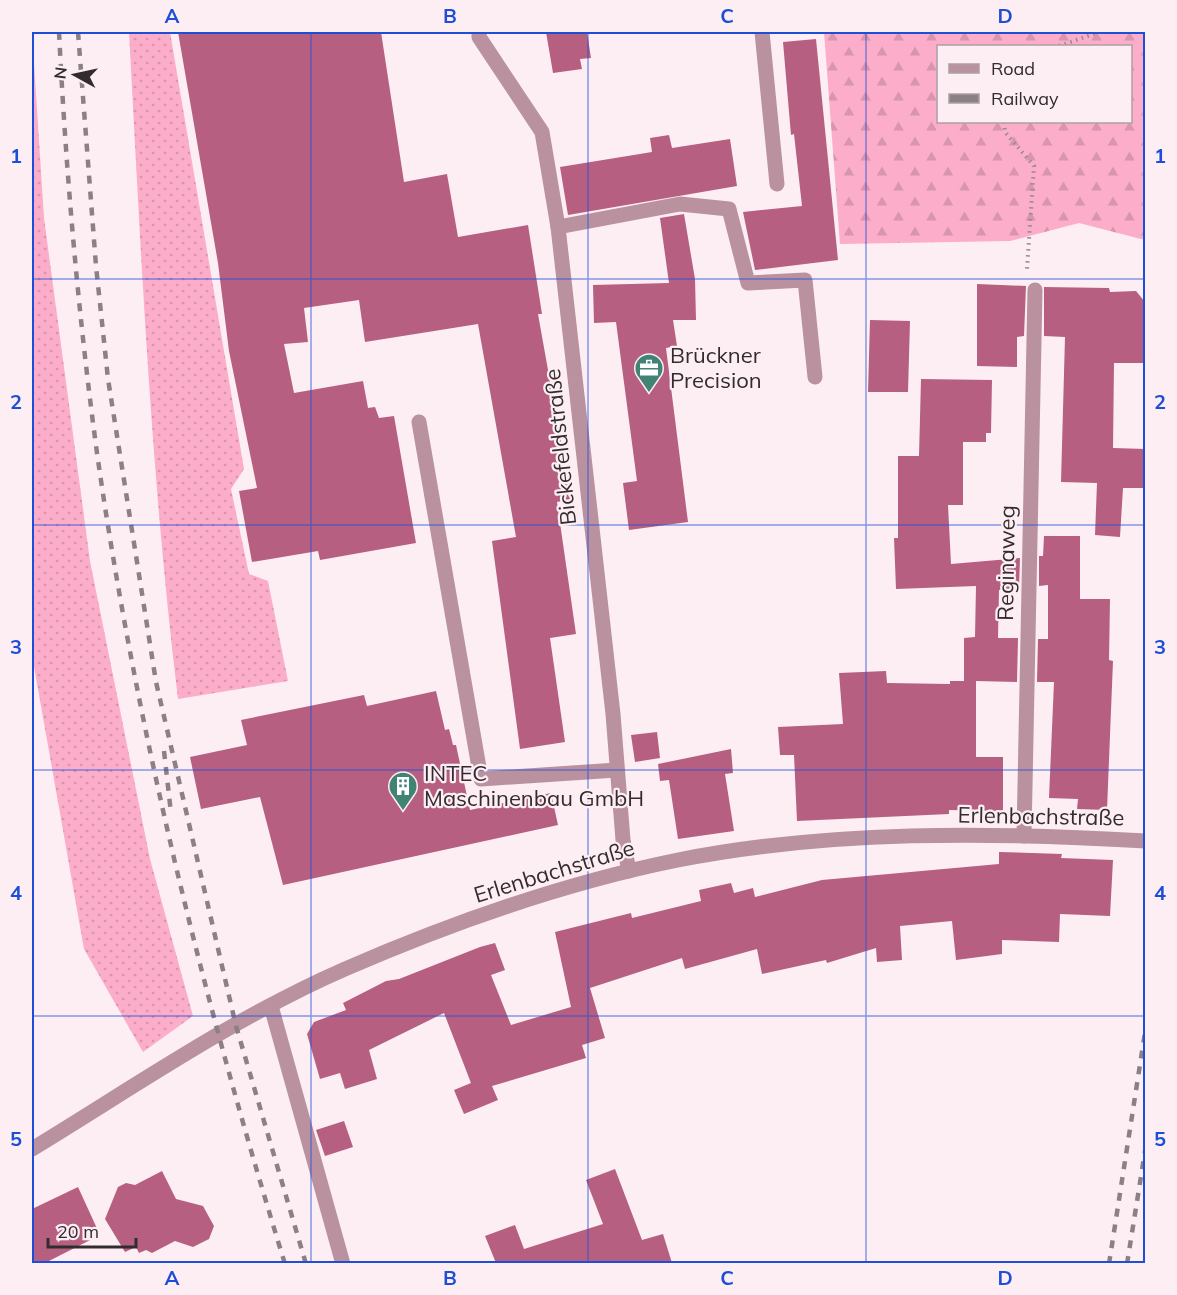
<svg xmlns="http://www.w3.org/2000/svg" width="1177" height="1295" viewBox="0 0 1177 1295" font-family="Mulish,sans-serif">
  <defs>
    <pattern id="grass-dots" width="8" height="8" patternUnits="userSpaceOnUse" patternTransform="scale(1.5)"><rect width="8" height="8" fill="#fbadc9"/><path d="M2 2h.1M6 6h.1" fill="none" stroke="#d895ad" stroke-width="1.8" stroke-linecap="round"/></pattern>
    <pattern id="forest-firs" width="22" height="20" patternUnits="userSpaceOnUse" patternTransform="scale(1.5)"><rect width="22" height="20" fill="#fbadc9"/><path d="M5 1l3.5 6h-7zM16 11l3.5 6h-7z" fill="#d895ad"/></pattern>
  </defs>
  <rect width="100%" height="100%" fill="#fdeef3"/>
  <g fill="url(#grass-dots)">
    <polygon points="32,32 44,218 90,561 150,859 193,1016 143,1052 84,949 32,655"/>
    <path d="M129,32H170L244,469L231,489L249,574L268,581L288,681L178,699C151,478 141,254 129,32Z"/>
  </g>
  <path fill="url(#forest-firs)" fill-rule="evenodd" d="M824,32H1145V240L1079,223L1010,241L840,244ZM938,46H1130V122H938Z"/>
  <g fill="#b65f81">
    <polygon points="178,32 381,32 404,182 447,174 458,237 528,225 542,314 538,314 571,499 557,502 576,634 550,638 565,742 520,749 492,541 516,537 478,324 365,342 359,300 304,308 308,342 284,344 294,393 363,381 368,408 375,407 379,418 394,416 416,543 320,560 318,551 252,562 239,491 257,488 229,351 218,263"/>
    <polygon points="546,32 587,32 591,58 580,59 582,69 553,73"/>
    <polygon points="816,39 838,260 755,270 743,212 802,206 794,134 791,135 783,42"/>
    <polygon points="669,135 672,148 730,139 737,186 568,215 560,167 652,152 650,138"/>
    <polygon points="684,214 695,279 696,320 673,320 677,346 666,348 688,522 629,530 623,483 637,481 616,322 594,323 593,285 669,283 660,218"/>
    <polygon points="977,284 1026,286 1024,336 1017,337 1017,367 977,366"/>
    <polygon points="1044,287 1109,288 1110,292 1136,291 1145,302 1143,363 1114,363 1113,448 1146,449 1146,488 1123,488 1120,537 1095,535 1097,483 1061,482 1065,337 1044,336"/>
    <polygon points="870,320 910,321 908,392 868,392"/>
    <polygon points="921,379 992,380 991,433 986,433 986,442 963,442 963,505 948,505 951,564 1020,558 1019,588 999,590 998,638 1018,638 1017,682 976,681 976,757 1003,757 1003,811 949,810 949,814 797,821 794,755 780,755 778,727 843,724 839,673 886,671 887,683 950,684 950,681 964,681 964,638 975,637 976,586 896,589 894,538 898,538 898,456 919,456"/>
    <polygon points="1044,536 1080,536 1080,599 1110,599 1109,660 1113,661 1107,810 1077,809 1078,799 1049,798 1054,682 1037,682 1038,639 1048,639 1048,585 1039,586 1039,556 1043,556"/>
    <polygon points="436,691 445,730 449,729 453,745 456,745 470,810 551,793 558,825 283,885 260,797 201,809 190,757 247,745 241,720 364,695 367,706"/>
    <polygon points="657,732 660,758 635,762 631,735"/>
    <polygon points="731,749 733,773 725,774 734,831 678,839 669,780 660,781 658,764"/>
    <polygon points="999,852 1062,854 1061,858 1113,860 1110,916 1060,914 1059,942 1002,940 1002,954 956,960 952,921 900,926 902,960 877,962 876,948 827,963 826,960 762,974 757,949 685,969 682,958 590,988 605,1038 582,1045 586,1058 492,1086 498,1100 464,1114 454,1090 471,1083 444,1013 369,1050 377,1079 345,1089 340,1073 320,1079 307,1034 314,1022 346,1010 343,1003 386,981 399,979 480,947 495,943 505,970 491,975 511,1025 571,1007 555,932 631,913 632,918 701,901 699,890 731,883 734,893 753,888 755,897 822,880 999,864"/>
    <polygon points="344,1121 353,1147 325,1156 316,1130"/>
    <polygon points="615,1169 642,1240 663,1234 672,1263 496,1263 485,1236 515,1225 524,1249 603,1224 586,1180"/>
    <polygon points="162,1171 176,1199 203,1206 214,1226 209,1239 193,1247 175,1241 152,1253 146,1250 139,1253 136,1247 125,1252 105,1219 118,1187 126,1183 135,1185"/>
    <polygon points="78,1187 100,1235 45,1263 32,1263 32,1209"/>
  </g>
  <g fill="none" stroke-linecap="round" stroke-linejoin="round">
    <g stroke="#968b8f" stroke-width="4" stroke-dasharray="1.5 4.5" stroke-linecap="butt">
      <polyline points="1059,46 1099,32"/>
      <polyline points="1004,122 1005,132 1034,166 1027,269"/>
    </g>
    <g stroke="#ba919f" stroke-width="15">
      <polyline points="479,32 479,37 542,132 558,227 613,714 623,840 629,871"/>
      <polyline points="762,32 777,184"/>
      <polyline points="558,227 680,204 729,209 748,283 805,280 815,377"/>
      <polyline points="419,422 481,779 617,770"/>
      <polyline points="271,1006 343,1264"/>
    </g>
    <g stroke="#ba919f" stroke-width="15">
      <polyline points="1024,836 1035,290"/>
      <path d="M32,1149C134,1087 235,1017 345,969C451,923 564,883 678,860C830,830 991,832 1146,841"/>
    </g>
    <g stroke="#8b8084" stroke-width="4.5" stroke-dasharray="8 8" stroke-linecap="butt">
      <path d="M59,32C66,172 78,313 97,453C136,728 203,998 285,1264"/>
      <polyline points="78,32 96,266 108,379 156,682 236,1026 306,1264"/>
      <polyline points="164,751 171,813"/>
      <polyline points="1109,1264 1146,1026"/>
      <polyline points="1127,1264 1146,1145"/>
    </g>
  </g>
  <path fill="none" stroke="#1d4ed8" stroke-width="1.5" stroke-opacity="0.55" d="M311,32V1264M588,32V1264M866,32V1264M32,279H1146M32,525H1146M32,770H1146M32,1016H1146"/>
  <defs>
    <g id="office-pin" transform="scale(1.5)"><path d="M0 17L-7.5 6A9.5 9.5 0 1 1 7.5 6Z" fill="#428474" stroke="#fdeef3"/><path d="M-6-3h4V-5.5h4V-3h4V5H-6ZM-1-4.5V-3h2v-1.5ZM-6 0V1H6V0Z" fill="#fff"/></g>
    <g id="building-pin" transform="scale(1.5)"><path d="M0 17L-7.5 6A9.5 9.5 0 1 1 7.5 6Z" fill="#428474" stroke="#fdeef3"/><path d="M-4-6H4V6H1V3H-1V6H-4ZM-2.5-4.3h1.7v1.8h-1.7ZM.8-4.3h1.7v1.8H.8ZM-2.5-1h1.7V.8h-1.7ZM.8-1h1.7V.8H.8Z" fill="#fff"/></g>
  </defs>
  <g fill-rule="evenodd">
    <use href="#office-pin" x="649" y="368"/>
    <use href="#building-pin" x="403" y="786"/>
  </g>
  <g text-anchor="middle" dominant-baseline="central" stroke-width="4.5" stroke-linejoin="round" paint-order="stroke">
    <g font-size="22" fill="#332c2f" stroke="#fdeef3" text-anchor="start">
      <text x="670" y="355">Brückner<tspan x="670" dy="25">Precision</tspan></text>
      <text x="424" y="773">INTEC<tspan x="424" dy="25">Maschinenbau GmbH</tspan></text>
    </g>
    <g font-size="22" fill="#332c2f" stroke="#fdeef3">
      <text transform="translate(560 447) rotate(-96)">Bickefeldstraße</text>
      <text transform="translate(1006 563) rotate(-89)">Reginaweg</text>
      <text transform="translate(1041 816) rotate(1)">Erlenbachstraße</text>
      <text transform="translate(554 871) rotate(-17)">Erlenbachstraße</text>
    </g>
  </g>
  <rect width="1177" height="1295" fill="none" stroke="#fdeef3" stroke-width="66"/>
  <rect x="937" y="45" width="195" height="78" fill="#fdeef3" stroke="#aca0a5" stroke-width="1.5"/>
  <rect x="949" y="64" width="30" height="9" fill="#ba919f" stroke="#aca0a5" stroke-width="1.5"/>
  <text x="991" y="75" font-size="18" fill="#332c2f">Road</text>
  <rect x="949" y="94" width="30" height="9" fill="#8b8084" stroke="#aca0a5" stroke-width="1.5"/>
  <text x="991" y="105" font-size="18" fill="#332c2f">Railway</text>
  <g transform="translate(75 75) rotate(278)" stroke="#fdeef3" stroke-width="4.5" paint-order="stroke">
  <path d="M0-4.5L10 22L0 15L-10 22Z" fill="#332c2f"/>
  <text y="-9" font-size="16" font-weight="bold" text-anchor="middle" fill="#332c2f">N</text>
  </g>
  <path d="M48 1238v9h88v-9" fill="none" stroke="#332c2f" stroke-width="3"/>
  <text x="57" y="1238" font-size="18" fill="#332c2f" stroke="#fdeef3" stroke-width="4.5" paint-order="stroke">20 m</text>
  <rect x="33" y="33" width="1111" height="1229" fill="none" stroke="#1d4ed8" stroke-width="2"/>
  <g font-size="20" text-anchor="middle" font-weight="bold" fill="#1d4ed8">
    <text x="172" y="23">A</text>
    <text x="450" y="23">B</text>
    <text x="727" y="23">C</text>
    <text x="1005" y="23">D</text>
    <text x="16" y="163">1</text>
    <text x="1160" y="163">1</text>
    <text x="16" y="409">2</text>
    <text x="1160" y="409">2</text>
    <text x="16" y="654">3</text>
    <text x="1160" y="654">3</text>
    <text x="16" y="900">4</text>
    <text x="1160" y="900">4</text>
    <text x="16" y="1146">5</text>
    <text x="1160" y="1146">5</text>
    <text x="172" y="1285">A</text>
    <text x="450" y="1285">B</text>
    <text x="727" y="1285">C</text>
    <text x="1005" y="1285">D</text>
  </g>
</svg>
